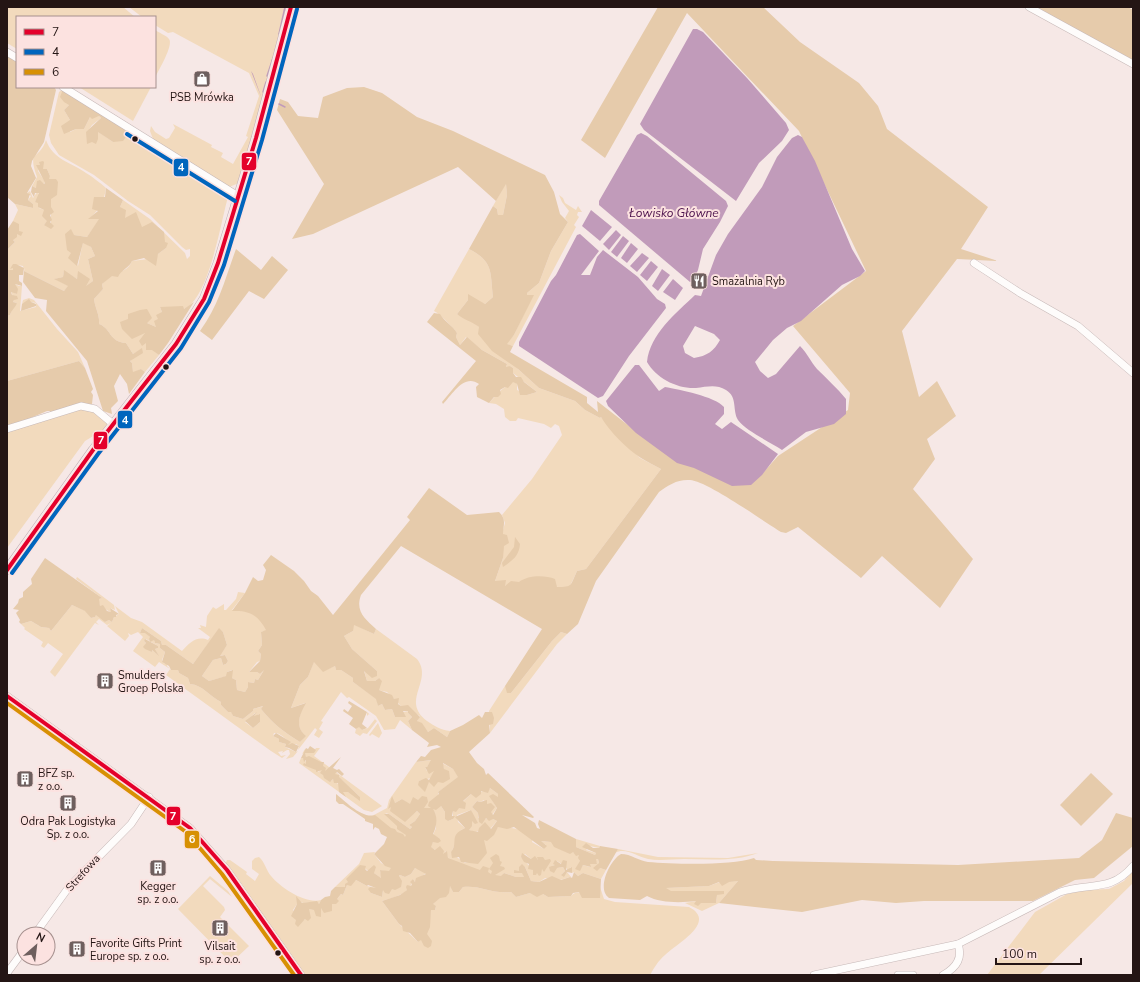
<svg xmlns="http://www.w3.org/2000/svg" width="1140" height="982" viewBox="0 0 1140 982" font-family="'Nunito Sans',sans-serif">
  <rect width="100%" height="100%" fill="#f6e8e6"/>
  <g fill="#f2dabd" fill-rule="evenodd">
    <polygon points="7,7 123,7 135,17 17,17 17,49 7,43"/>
    <polygon points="129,7 288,7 263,98 259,94 264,99 239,183 229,187 153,139 150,131 151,126 155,132 166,139 169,138 175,128 173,124 212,145 211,147 223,153 221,157 233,164 248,137 246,136 259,96 249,73 173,32 168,33 155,25 155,17 142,17"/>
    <path d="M155,30C159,33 166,35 169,39C174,45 158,71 155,78Z"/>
    <polygon points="79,87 151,87 133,121"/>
    <path d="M63,89L69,105L64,110L70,120V132L76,129H84L90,117L99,116L101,118L92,125L88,131H97L113,142L119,124L219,188L228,197C221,221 209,299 184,309C178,311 166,308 160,307L162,312L156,327L147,323V309L146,343L159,355L145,372L141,369L133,373L132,363L130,361L142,349L133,354L126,343C109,342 111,328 99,324C100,315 95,308 94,299L103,289L102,284C105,281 109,277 112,275C121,271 128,271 132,261L156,258L158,254L166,248L165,242L125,218L120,207L123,200L150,219L185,253L187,259L190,256V249L186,250L182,247L150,215L128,201L94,175L59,155L51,143L49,135L59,92Z"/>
    <path d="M46,140C53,160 71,162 86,173C93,177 100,183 106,188C104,202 99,210 89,219H100L87,237L74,235L71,253L78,266L83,242L91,247L95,256L88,259L93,281L85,287L79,272L77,279L64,271L63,277L55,279L69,286L64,291L24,271L25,268L24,270L23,266L18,265L13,268V270H7V250L15,242L13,240L15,224L13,221L18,210L15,204L33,208V204L28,200L31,196L27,193L30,191L33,198L38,191L39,195L35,202H38L39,208L44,210L48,221L44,225H51V199L55,180L48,179L50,176L47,169H43L40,166L38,171L45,182L44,184L41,182L36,188L32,186L37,177C27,149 39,161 46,140Z"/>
    <polygon points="506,183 507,195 503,215 498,215 497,209 493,206"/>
    <polygon points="559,195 563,198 565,203 576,210 578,206 582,212 578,212 577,215 579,217 574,225 576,227 513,346 506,344 514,335 533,295 527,295 527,293 539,283 551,251 568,222 565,218 569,211 562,202"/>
    <path d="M469,249C494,262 490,272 493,297L485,304L468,300L457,314L468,318L479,327L518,369L539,388L575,401L585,410L600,418L601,417L640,458L661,469L586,569L577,571L570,586L566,588L519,582L505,586L495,581L503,558V530L505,523L502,515L532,479L562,435L559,426L555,424L551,428L544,424L518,418L516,421H510L505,417L504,409L496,404L489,403L500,391L513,381L517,384V390L527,395L537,392L513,373V368L510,366L508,368L506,367L507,364L482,350L466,337L460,345L456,337L457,333C454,328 440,314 434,311Z"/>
    <polygon points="15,284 19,286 22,286 20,311 36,307 36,303 31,302 22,304 23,300 29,298 34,300 57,329 78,352 85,368 79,361 7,381 7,316 10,315 12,309 17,303 13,302 14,300 11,291 17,294"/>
    <polygon points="85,407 113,424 85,441 7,548 7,430"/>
    <polygon points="77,577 114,605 115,610 110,608 112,613 100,606 98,599 102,598 76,579"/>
    <path d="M272,580H283L284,583L277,586C280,594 284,598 293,599L306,615L300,619L290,607L286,610L282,605L284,603L283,601L280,602L278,598H274L273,602L280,609L278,616L283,623H293L291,625L283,626L286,631L284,634L281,629L276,628L261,632L262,645L258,651L261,654L260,661L257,662L249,672H257L260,674L265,668L258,680L255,679L254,683L248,682V687L245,692L237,690L236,680L232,678V670L227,672V676L209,681L202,676L213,660L221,658L223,665L226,664L228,661L225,655L219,656L227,645L223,632L219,629L193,664L166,645H162L161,641L142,628L140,633H146L151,638L149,639L150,642L154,639L155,643L160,644V648L165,652L162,660L163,663L167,664V666L171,670H178L179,673L188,678L190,684C203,685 209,696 221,702V705L228,712L231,711L233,716L243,719L253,711V709L264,706L261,709C272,723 285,733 300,742L305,736C295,726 299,715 305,703L291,708L300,685L308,677L314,661L323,671L335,666L336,670H341L353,678V682L377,699L378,706L382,704L385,710L392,709L395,717H405L403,712L409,711L408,713L412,717L408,721L412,730L400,720L395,729L384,730L376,716L349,697L347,698L341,692L321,721L323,722L319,729L323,732L319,738L314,735L317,730L315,728L298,750L299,746L296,744L288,745L290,742C285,739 280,732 274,733L273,736L279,739V742L286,744L285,747L296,752L298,751L293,757L286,759L290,754L289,750H287L282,753L283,751L278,752L281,756L286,755L282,758L271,751L166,675L170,669L159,662L155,667L133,651L143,637L138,632L131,635L128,633L129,636L125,641L107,626L111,623L107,625L99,619L96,622L99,625L95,623L52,681L55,677L50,672L63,654L48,643L44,648L41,646L43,642L24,629L25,628L21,624L31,621L41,627L49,628L51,631L72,605L86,611L91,618L95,617L96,614L103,618L105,622L109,620L112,622L114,617L119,614L115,606L131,618L142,622L182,651C189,643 197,635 208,640L210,637L198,628H201L200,625L206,627L207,616L213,607L216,609L224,604V610H226L236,599L238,592L245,593L232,610H242L240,604C247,590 254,594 269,593ZM146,639L158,646V648L155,649L158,655L152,650V652L144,647L146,643L144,641ZM255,713H256L254,716L256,717L259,714L260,722L253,728L245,722Z"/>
    <path d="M353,624L374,634L376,629L417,659C434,681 400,700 427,721C434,726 441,730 450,731L447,737L434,728L428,732L417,721L420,716L401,706L387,692L378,690L379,678L375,681H367L364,670L377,671L352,649L344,636L353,631Z"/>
    <polygon points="561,632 567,634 557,644 490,733 489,711 505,686 511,693 552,641"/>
    <polygon points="367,712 377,721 367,734 363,733 360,736 355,733 356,729 359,726 362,730 368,728 375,719 369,714 367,716"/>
    <polygon points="378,723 382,733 379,738 372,734 370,736 369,735"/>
    <polygon points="316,748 320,748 314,756 382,806 372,812 364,810 299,763 301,758 303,758 307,763 319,772 320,769 323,770 323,775 332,781 332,779 348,792 360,797 343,781 327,770 325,772 306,757 304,753 302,754 305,749 313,753"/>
    <path d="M432,760L427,767H425L427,771H435L431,778L419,781L426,788L429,781L444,769L442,763L453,769L459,777L438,792L441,806L445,812L448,821L453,819V811L471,794L488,790L490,788L498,794V797L492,800L497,808L492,815L484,800L480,802L477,801L472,807L478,813V818L493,819L497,821L490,829L475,832L469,830L471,821H473L471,810L457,815L458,822L465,828L461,830L451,853L465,863L470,862L484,840L498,827C511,827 521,830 534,834L532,842L544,849L546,845L540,841L552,842L579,855L581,868L583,865L590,867V864H597L595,859H598L599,863L598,865L600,868L606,870L601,879L583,873L578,876L574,872L572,873L571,867L568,871L565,866L557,861L556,865L552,866L557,868L563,867L565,871L561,875L567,872L572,878L570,877L560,880L545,878L539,882L531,881L525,867L523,872L524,877H516L504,873L501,877L530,882L600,887L604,899L615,902L689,907C718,922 676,944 665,955C658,961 654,968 650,975H304L225,865L227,860H230L247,872L246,874L255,881L259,874L252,869V861L255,858L259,857C265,862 266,870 271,876C281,888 305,904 321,900L319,904L317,902L303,903L299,901L293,910L300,922L309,917V909C321,911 334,904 341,894L343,895L347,885L356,880L367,886L377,888L371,893L382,897L383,889H392L400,875L405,877L411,874L415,868L427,872L415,882L413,879C411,894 394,897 382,901L399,924L418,942C433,930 428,926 431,909L435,910L436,906L432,905L450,885L453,892H459L463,887C481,885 490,894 511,892L516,897L530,893L543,894L548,897L571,896C578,888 591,895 600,898V890L497,880L415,846L372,816L387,808L389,800L416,762ZM402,799L410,805L420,799L424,808L435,812L436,828L433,835L439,838L433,842L430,847L444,855L446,851L448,858L453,860L433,851L385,813L389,814L410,829L412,827L409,825L415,821L420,814L417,811L406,820L391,806L393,802L395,803ZM525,854L531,859L545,860L538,873L533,870L521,857Z"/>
    <polygon points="576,839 600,846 599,848 590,846 586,850 596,853 595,855 576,847"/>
    <path d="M618,849L658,857L728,858L758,853C735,862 709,859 684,859C672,859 659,861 648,859C637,857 626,847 615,853Z"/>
    <polygon points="375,852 374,854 381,863 392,868 389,872 380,870 382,879 374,873 365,869 348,882 344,888 335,887 359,864 364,853"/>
    <polygon points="1133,871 1133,883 1039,975 987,975 1035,912 1067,894 1085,890 1109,889 1124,881"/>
    <polygon points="210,876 228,891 232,897 210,879 203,886 224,907 225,910 220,917 249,946 231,963 178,909"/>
    <polygon points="738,881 719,903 702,911 685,903 697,901 700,903 716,903 717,895 724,891 605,891 604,887 665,888 709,886 720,882"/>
  </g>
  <g fill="#e6cbab">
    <path d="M658,7H763L800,42L859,83L878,106L887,129L988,207L961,249L998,261L957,259L902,331L919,397L937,381L956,416L927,439L935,459L913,489L973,559L940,608L882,556L861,578L798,527L786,533L781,532C763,521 707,481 690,480C678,479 668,485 659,492L596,581L578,624L567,634L561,632L552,641L511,693H507L505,686L542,629L401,546L361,595C355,611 365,619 376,629L374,634L354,625L353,631L344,636L352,649L377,671V676L372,678L364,671L367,681H375L379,678L382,681L379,690L392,695L394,699L399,698L398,704L401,706L408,705L420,717L417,721L422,723L428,732L434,728L447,737L450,731L463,725L479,715L482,718L485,712H492L494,718L493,724L489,725L490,733L469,752L477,763L484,769L486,775L488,773L534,817L533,818L522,815L535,823L537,828L540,829L538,824L539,820L576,839V847L595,855L596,853L582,847L586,843L593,848H599L600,846L618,849L606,870L600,868L597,871L593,868L599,863L598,859H596L597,864H590L591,867L583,865L580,871L575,869L580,861L578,858L579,855L576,856L573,852L570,854L554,847L551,842L541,841L547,846L544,849L514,827L507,829L498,827L494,835L487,841L484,840L487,853L478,864L461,862L459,857L452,858L451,852C459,842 448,836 465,828L455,817L471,810L478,823L475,824L472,821V826L469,830L478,832L479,828L485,822L491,829L497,821L493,819L489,821L486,818L482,824L479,822L478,813L472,807L477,801L480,802L487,800V804L491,803L495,807L491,812L493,815L497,808L489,796L493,794L498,797V794L490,788L488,793L481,791V794L476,798L471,794L463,801L466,803L465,809L459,808L456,812L453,811L452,816H455L453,819L448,821L445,819V812L441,806L436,810L433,809C438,816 437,826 433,834L439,838L441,841L438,843L433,842L431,847L435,850L440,846L444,851L443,854L447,851L448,858C459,862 469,866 480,870L483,866L489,868L488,872L491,874L492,871L489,869L493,863L490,858L496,854L499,856L500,861L502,862L500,866L504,867L505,869L495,875L501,876L504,873L516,877H524L522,873H514V870L519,871V867L522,864L525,867L531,881L539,882L552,876L561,880L570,877L572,878L574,872L578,876L583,873L601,879L600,898H582L579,892L573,893L571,896L548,897L543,894L537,897L530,893L516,897L511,892C490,894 481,885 463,887L459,892H453L450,886L449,893L446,897L440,898L433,904L436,906L435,910H431L430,927L427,934L432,941L431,946L428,948L424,946L421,940L418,942L410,933L403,931L402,926L399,924L382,901L400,895L407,890L406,887L407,885L411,886L412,884L410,882L413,879L415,882L416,878L426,874L415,868L411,874L405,877L400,875L399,876L402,881L401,887L395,890L392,889L389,894L385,893L383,890L382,897L371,893L368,889L370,887L376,888L368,885L367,886L356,880L351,886L347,885L343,895L341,894L337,899L339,901L336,904H332V911L324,913L321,908V917L316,916L314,910L309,909L311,918L308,921L305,919L298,927L295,924L296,920L291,916L297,904L296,896L302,903L317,901L319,904L321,900L325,897L330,896L331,891L335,887H345V884L348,882L346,879L360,865L366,866L365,869L367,871L374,865L376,867L374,873L381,878L380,870L389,871L391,868L385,866L374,854L384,844L387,837L381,834L379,829L375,827L373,830V824L365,821V819L343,804H339L336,801V794C345,801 362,819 375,815L391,828L395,829L397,832L403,834L405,837L406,835L397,829V826L384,814H389L410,829L412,827L409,825L415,821L420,814L417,811L405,822L390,811L391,807L388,809L392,796L395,803L402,799L410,804L413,797L418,800L422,796L427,797L428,802L424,808H431L428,806L429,802L439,794L438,792L458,777L453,769L443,763L444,769L449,771L450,779L443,783L438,782L434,787L429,782L425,792L418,785L419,781L426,778L429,780L434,771L429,774L425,767H427L431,760L416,762L421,756L425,757L431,750L441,747L437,745L427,747L429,743L412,730L408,721L412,717L408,713V711H403L406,717H395L392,709L385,710L382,704L378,706L376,699L353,682V678L341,670H336L335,666L323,672L314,662L308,677L300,685L291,708L306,703C300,714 294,726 306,736L300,742C285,733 272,723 261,709L263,706L253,709V711L243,719L233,716L231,712H228L221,705V702C209,696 203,685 190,684L188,678L179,673L178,670H171L169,666L162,662L165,652L160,648V644L155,643L154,640L150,642L149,639L150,637L145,633H140L142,628L161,641L162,645H166L193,664L219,628L223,632L227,645L220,656L225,655L228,661L226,664L223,665L221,658L213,660L202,676L209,681L226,676L227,672L233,670L232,678L236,680L237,690L245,692L248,687V682L254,683L255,679L258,680L264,670L260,674L257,672H249L260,661L261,654L258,651L262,645L261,632L266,630C258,615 249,610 232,611L245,593L253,577L258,581L263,580L266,570L263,565L271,555L294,571L304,581L311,591L318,596L333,615L410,520L407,517L429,488L467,515L499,512C507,520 503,525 503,534L507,535L509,543L504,546L503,558L495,581L506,580L505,586L511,581L519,582C528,575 545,575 555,579L557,587C573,587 570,586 577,571L586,569L661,469C654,465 647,462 641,458C627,449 610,432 601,417L600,418L585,410L575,401L539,388L518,369L492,351L478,334L479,327C471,321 464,320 457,314L468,300V294L485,304L493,297C490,272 494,262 469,249L493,206L497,209L498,215H503L507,195L506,184L496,201L458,167L313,234L292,239L324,184L277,110L280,99L288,102L298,116L318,118L323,97L347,88L364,87L382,93L417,117L453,131L545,175L554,192L560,214L568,222L551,251L539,283L527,293V295H534L514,335L507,344L513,346L510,352L587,397V403L598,412L597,401L633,429L762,474L778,456L848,410L850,393L793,326L866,271L799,131L687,13L605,158L581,140Z"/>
    <polygon points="1034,7 1128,7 1133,10 1133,60"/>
    <polygon points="7,54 17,60 17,87 54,87 56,90 44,142 32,161 31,166 36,178 27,193 30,194 28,200 33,204 33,208 15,204 7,197"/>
    <polygon points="63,89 119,124 128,134 123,141 113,142 98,132 98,139 96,144 92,142 87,144 86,132 101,118 99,116 92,119 90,117 84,129 76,129 64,134 61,126 70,120 64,110 69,105 64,102 60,97"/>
    <polygon points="43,161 44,162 43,169 47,169 50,176 49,179 56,179 58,182 57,195 51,199 51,207 54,212 50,215 52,220 50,222 54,226 51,229 44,225 47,221 42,216 44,210 38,207 38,203 35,202 39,193 35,193 34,197 31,192 32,186 36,188 37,181 40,180 44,184 45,183 36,165 40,165 39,162"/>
    <path d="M106,188L123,200L120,207L126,210L125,218L136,212L142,227L152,222L164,232L165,242L168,243L166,248L158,254L156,266L144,258L132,261C129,268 121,270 118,277L112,276L102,284L103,289L94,299C95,308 100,315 99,324C111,328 109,342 126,343L133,354L142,348L143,353L130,361L132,363L133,372L141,369L145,372L129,394L127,384L120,374L114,386L118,401L111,408L112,414L103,411L87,361L46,311L47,300L35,298L23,282L24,271L64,291L68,286L54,279L63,277L64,270L77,279L78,271L90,279L86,286L93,281L88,259L95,256L91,247L83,243L77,266L68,258L71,253L67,250L65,234L71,229L74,235L87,237L99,219H88L98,211L92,209L94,197H105Z"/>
    <polygon points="13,221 19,224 19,231 23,232 21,236 17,234 17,237 13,240 15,242 7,250 7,230"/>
    <path d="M236,249L261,270L272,256L288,270L264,299L249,291L212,340L200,331C219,305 225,279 236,249Z"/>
    <path d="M13,264H16L24,268L23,275H19V281L22,283V286L15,284L18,289L17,294L11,292L12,295L17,296L18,299L14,300L13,302L17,303C15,308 12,309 10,315L7,316V270H13V268L10,269Z"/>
    <polygon points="29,299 31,302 36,304 36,306 21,311 22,304"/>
    <polygon points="194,302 168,343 159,355 152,350 146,350 146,343 142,346 139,341 145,333 132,339 122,329 120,322 128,319 128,314 140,310 147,309 152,318 147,323 156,327 154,321 158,319 156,315 162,312 160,307 183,306 184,309"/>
    <path d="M434,313L440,314C444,321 453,326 457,333L456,337L460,345L467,337L482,350L507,364L506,367L510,366L513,368V373L516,377H521L524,382L537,392L527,395H520L517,384L513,382L508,388L505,387L500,390L501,394L498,397H494L489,403L477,397L476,387L479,384C464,373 452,395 443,404L442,402L476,361L427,322Z"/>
    <polygon points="79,361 85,368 93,389 91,392 93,395 92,404 51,415 50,411 47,411 7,428 7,381"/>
    <path d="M515,537L520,544C519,556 513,560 503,567L502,563L514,547Z"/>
    <polygon points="45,558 102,598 99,599 100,606 103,605 107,611 111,612 110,608 119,614 116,615 116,617 114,617 112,622 109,620 105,622 96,615 95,617 91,618 85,611 72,605 51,631 49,628 41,627 31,621 21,624 19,622 20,620 16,613 19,610 13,609 18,603 19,599 23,597 23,592 32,584 31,579"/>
    <polygon points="145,639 158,646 158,648 155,649 159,656 152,650 152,652 145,649 143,647 146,643 144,641"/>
    <polygon points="349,701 367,712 362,724 367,728 362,730 359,727 356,729 349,724 353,718 343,711 344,709 348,712 352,706 348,703"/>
    <polygon points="257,712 254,716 260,714 260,722 253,728 245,721"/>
    <polygon points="276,733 291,742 288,745 292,743 299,746 296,752 289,748 285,747 286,744 279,742 279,739 273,736"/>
    <polygon points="310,746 316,750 314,753 305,753 306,757 309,756 321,762 324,762 323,766 326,768 325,771 341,757 333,768 337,770 339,769 344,774 342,776 337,772 335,774 339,775 339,777 360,797 360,801 348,792 343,792 346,797 339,792 338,783 334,783 333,779 330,782 324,778 323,775 320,773 322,770 316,772 316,770 303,765 304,763 306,764 306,760 304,762 303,758 301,758 306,748 308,749"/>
    <polygon points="1091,773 1113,794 1081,826 1060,805"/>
    <path d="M1116,813L1133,818V846L1094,878L1075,880L1033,901H924L896,903L862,900L802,912L719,903L738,881L729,882L722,886L719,882L709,886L666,888L671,891H724V894L717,895L716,903H701L698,906L694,904L696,901C680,903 660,903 647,896L640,900L609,898C596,889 610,860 621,854C631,854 639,861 648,862C673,864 731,866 754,858L756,860L773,861L958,865L1079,858L1102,840Z"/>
    <polygon points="522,853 531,859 535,856 538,860 537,857 543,857 545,860 550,859 551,861 544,872 542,869 541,875 539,876 537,873 536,875 533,875 533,870 528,869 529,864 524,862 521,857"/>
    <polygon points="555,860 561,864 563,860 567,861 566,870 572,867 572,873 567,872 564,877 561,875 565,871 563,867 557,868 554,873 550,871 549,867 555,865 553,864"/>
  </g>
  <g fill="#c19bba" fill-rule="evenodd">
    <polygon points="155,19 251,71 253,74 262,99 251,71"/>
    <polygon points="693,29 697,29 703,32 747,78 786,123 789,130 782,141 759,163 736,201 644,130 640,124"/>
    <polygon points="641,133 647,136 726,201 728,206 720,222 703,249 698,270 693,281 690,282 599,205 599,201 637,135"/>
    <path d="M798,135L802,137L815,161L852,249L865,271L860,276L842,285L801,321L787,328L773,340L755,362L760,371L768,378L776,374L800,346C807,353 811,362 817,369C827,379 837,388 846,399V414L834,424L806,432L782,450C770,442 746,431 738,420C732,410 738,397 726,390C716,384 707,387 696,388C677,389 656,378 647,362C650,334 676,313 695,295L701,296L716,255L728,234L762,187L777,157L792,138ZM695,326L714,334L720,340C714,351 707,356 694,358L685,353L683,346Z"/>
    <polygon points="591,210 612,227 600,241 582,226"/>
    <polygon points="616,230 621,235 609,250 603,244"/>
    <polygon points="580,234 599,251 581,275 590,275 597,257 603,250 638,277 657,299 665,304 666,308 629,356 603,396 598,398 519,346 519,342 551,281 556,275 577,235"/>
    <polygon points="623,236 629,241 617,257 611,252"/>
    <polygon points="631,243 638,249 627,263 621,258"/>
    <polygon points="642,253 649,258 637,272 630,266"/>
    <polygon points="651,261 658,267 647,281 640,275"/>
    <polygon points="662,269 670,275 658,291 652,286"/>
    <polygon points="673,279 683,288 675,300 663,292"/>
    <path d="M635,365H639L659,391L665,387C680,390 714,396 724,407V414L715,424L722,429L731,422L778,454L762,475L751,485L732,486L694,468L677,463L636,433L608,406L606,401Z"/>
  </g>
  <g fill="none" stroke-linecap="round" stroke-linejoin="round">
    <g stroke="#c19bba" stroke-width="1.5">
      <polyline points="279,34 285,7"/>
      <polyline points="267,76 273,58"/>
      <polyline points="263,92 266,82"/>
      <polyline points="279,104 285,107"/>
    </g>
    <g stroke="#c7b9b8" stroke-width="8">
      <g id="minor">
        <polyline points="1029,7 1133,64"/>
        <polyline points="7,52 17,58"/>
        <polyline points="63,87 238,196"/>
        <polyline points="974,263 1020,293 1078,326 1133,373"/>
        <polyline points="7,429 81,406 95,409 113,424"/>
        <polyline points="7,696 190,828 227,870 301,975"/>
        <polyline points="35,934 69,887 131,824 149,797"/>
        <polyline points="7,973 24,950"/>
        <path d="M814,975L958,944L1060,892C1090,882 1110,893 1133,866"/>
        <polyline points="898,975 913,975"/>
        <path d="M943,975C956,968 963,958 958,944"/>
      </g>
    </g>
    <g stroke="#c1aeb2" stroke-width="10">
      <polyline id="major" points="7,570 93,450 176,344 204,299 218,263 256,138 291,7"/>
    </g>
    <use href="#minor" stroke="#fefcfb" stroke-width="7"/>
    <use href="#major" stroke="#f5ecee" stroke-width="9"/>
    <g stroke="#fce2e0" stroke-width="7">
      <g id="bus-1">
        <polyline points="7,570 93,450 176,344 204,299 218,263 256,138 291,7"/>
        <polyline points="7,696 190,828 227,870 301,975"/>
      </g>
    </g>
    <g stroke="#fce2e0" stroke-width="7">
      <g id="bus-2">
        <polyline points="127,134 235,201"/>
        <polyline points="12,573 98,454 181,348 209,302 224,265 262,140 297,9"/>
      </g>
    </g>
    <g stroke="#fce2e0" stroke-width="7">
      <polyline id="bus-3" points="7,703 186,832 222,874 294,975"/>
    </g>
    <use href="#bus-1" stroke="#e4002b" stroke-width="4"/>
    <use href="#bus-2" stroke="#0065bd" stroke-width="4"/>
    <use href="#bus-3" stroke="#d79003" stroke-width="4"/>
  </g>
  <defs>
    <g id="shop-square" transform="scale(0.9)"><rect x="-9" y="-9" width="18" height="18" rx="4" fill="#6e5f5e" stroke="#fce2e0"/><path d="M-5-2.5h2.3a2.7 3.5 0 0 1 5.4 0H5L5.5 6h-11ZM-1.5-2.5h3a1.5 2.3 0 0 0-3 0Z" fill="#fff"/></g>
    <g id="restaurant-square" transform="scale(0.9)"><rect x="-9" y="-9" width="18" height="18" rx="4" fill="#6e5f5e" stroke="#fce2e0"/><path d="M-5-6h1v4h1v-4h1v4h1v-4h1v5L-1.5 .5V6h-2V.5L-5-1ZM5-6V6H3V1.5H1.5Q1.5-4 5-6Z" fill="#fff"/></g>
    <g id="building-square" transform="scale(0.9)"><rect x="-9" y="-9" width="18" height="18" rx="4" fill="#6e5f5e" stroke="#fce2e0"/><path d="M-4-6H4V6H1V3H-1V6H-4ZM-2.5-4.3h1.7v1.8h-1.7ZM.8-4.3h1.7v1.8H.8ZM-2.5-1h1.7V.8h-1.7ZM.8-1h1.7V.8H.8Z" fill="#fff"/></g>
  </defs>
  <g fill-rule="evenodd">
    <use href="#shop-square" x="202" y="79"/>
    <use href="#restaurant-square" x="699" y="281"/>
    <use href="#building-square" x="105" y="681"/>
    <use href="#building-square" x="25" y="779"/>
    <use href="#building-square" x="68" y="803"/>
    <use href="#building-square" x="158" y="868"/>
    <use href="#building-square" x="220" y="928"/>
    <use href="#building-square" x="77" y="949"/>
  </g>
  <g fill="#241514" stroke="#fce2e0" stroke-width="1.5">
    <circle cx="135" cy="139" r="3.5"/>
    <circle cx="166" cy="367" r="3.5"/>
    <circle cx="278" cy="953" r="3.5"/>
  </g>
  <g text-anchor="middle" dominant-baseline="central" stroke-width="4" stroke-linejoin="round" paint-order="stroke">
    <g font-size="11" fill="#241514" stroke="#fce2e0">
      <text x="202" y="97">PSB Mrówka</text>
      <text x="712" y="281" text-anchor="start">Smażalnia Ryb</text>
      <text x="118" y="675" text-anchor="start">Smulders<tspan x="118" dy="13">Groep Polska</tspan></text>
      <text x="38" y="773" text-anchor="start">BFZ sp.<tspan x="38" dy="13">z o.o.</tspan></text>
      <text x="68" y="821">Odra Pak Logistyka<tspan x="68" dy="13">Sp. z o.o.</tspan></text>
      <text x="158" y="886">Kegger<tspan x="158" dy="13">sp. z o.o.</tspan></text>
      <text x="90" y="943" text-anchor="start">Favorite Gifts Print<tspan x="90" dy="13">Europe sp. z o.o.</tspan></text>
      <text x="220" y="946">Vilsait<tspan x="220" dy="13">sp. z o.o.</tspan></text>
    </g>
    <g font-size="11" fill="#241514" stroke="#fce2e0">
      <text transform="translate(83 873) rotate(-48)">Strefowa</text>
    </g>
    <g font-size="12" font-style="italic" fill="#4c124c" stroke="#fce2e0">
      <text x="674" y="213">Łowisko Główne</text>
    </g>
  </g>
  <g stroke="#fce2e0" stroke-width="1.5">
    <rect x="241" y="152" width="16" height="19" rx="4" fill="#e4002b"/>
    <rect x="173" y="158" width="16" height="19" rx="4" fill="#0065bd"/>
    <rect x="117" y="410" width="16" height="19" rx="4" fill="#0065bd"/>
    <rect x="93" y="431" width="15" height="19" rx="4" fill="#e4002b"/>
    <rect x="166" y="806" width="15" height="20" rx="4" fill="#e4002b"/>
    <rect x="184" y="830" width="16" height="19" rx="4" fill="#d79003"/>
  </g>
  <g font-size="11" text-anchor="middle" font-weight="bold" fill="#fff">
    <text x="249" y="165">7</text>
    <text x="181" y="171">4</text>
    <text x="125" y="424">4</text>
    <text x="101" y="444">7</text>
    <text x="173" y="820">7</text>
    <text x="192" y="843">6</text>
  </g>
  <rect width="1140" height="982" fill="none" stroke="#241514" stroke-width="16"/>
  <rect x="16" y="16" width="140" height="72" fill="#fce2e0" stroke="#a6908e"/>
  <rect x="24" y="29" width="20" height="6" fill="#e4002b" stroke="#a6908e"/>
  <text x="52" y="36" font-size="12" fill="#241514">7</text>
  <rect x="24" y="49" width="20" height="6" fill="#0065bd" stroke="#a6908e"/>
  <text x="52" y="56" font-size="12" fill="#241514">4</text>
  <rect x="24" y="69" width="20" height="6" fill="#d79003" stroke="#a6908e"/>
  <text x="52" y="76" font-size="12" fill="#241514">6</text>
  <g transform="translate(36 946) rotate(28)"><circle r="19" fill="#fce2e0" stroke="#a6908e"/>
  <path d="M0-3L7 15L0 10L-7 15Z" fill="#6e5f5e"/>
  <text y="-6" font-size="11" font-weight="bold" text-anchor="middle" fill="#241514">N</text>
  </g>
  <path d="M996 958v6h85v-6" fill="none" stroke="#241514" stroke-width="2"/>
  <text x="1002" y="958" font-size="12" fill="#241514" stroke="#fce2e0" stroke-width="3" paint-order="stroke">100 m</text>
</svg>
